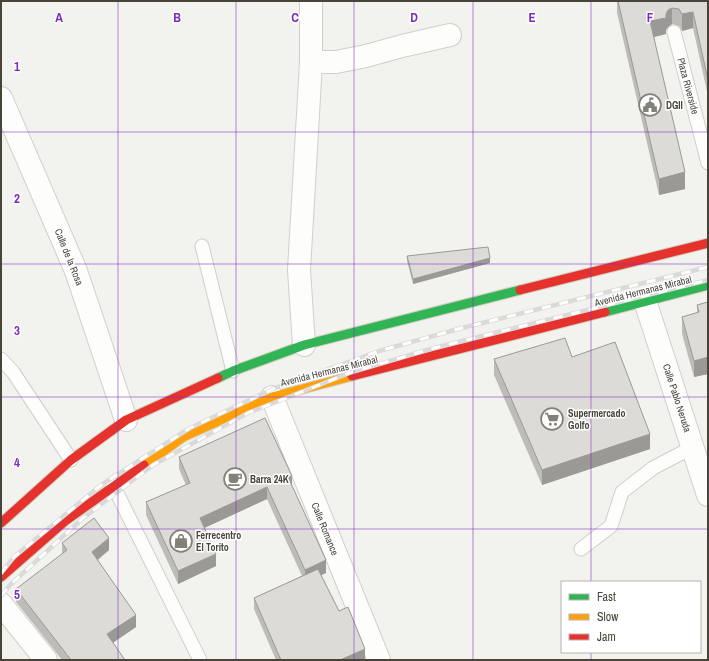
<svg xmlns="http://www.w3.org/2000/svg" width="709" height="661" viewBox="0 0 709 661" font-family="'Archivo Narrow',sans-serif">
  <rect width="100%" height="100%" fill="#f2f2ee"/>
  <g fill="none" stroke-linecap="round" stroke-linejoin="round">
    <g stroke="#d0cfcb" stroke-width="15">
      <g id="lane">
        <polyline points="674,32 708,163"/>
        <polyline points="202,246 233,371"/>
        <polyline points="1,359 13,372 71,460"/>
        <polyline points="113,485 200,660"/>
        <polyline points="581,549 611,526 622,492 653,468 693,447"/>
      </g>
    </g>
    <g stroke="#d0cfcb" stroke-width="24">
      <g id="street">
        <polyline points="311,62 336,62 366,56 402,46 450,35"/>
        <polyline points="1,98 76,271 126,420"/>
        <polyline points="645,301 708,495"/>
        <polyline points="304,345 299,270 311,62 311,1"/>
        <polyline points="272,397 379,660"/>
        <polyline points="1,604 46,660"/>
      </g>
    </g>
    <g stroke="#d2cfbe" stroke-width="11">
      <g id="fast">
        <polyline points="605,312 708,285"/>
        <polyline points="218,378 233,371 304,345 520,290"/>
      </g>
    </g>
    <g stroke="#d2cfbe" stroke-width="11">
      <polyline id="slow" points="144,465 183,437 272,397 352,376"/>
    </g>
    <g stroke="#d2cfbe" stroke-width="11">
      <g id="jam">
        <polyline points="520,290 708,243"/>
        <polyline points="352,376 605,312"/>
        <polyline points="1,523 71,460 126,420 218,378"/>
        <polyline points="1,577 65,521 144,465"/>
      </g>
    </g>
    <use href="#lane" stroke="#fdfdfc" stroke-width="13"/>
    <use href="#street" stroke="#fdfdfc" stroke-width="22"/>
    <use href="#fast" stroke="#30b455" stroke-width="9"/>
    <use href="#slow" stroke="#ff9f0a" stroke-width="9"/>
    <use href="#jam" stroke="#e5322d" stroke-width="9"/>
    <g stroke="#dadada" stroke-width="4.5">
      <g id="rail">
        <polyline points="1,573 14,557 101,485 190,428 275,388 379,351 462,328 708,267"/>
        <polyline points="1,596 10,585 82,519 153,465 248,413 352,372 434,348 708,280"/>
      </g>
    </g>
    <use href="#rail" stroke="#fff" stroke-width="3" stroke-dasharray="9" stroke-linecap="butt"/>
  </g>
  <g fill="#bdbcb9">
    <polygon points="617,1 708,1 708,96 693,28 682,31 679,26 672,24 668,27 666,30 666,34 654,37 685,189 659,195 617,13"/>
    <polygon points="407,256 490,263 413,284 407,261"/>
    <polygon points="708,302 708,374 694,377 682,334 682,317 697,313 697,305"/>
    <polygon points="572,357 650,449 542,485 494,375 494,359"/>
    <polygon points="179,457 292,485 326,573 321,575 339,611 365,659 364,660 276,660 254,609 254,598 302,576 267,499 204,528 216,566 178,584 146,515 146,502 186,485 179,469"/>
    <polygon points="62,543 109,550 98,560 136,627 113,642 125,660 62,660 16,602 16,589 62,555"/>
  </g>
  <g fill="#9a9996">
    <polygon points="672,8 672,24 668,27 666,30 666,34 650,38 650,21 666,14 668,10"/>
    <polygon points="693,12 693,28 682,31 682,14"/>
    <polygon points="685,172 685,189 659,195 659,179"/>
    <polygon points="490,258 490,263 413,284 413,279"/>
    <polygon points="708,357 708,374 694,377 694,361"/>
    <polygon points="650,434 650,449 542,485 542,470"/>
    <polygon points="292,476 292,488 288,477"/>
    <polygon points="267,487 267,499 200,530 200,518"/>
    <polygon points="109,538 109,550 92,564 92,552"/>
    <polygon points="216,554 216,566 178,584 178,571"/>
    <polygon points="326,560 326,573 305,582 305,570"/>
    <polygon points="136,615 136,627 107,647 107,634"/>
    <polygon points="365,649 365,659 364,660 340,660"/>
  </g>
  <g fill="#dcdbd7" stroke="#9a9996">
    <polygon points="618,1 708,1 708,80 693,12 682,14 679,9 672,8 668,10 666,14 666,18 650,21 685,172 659,179"/>
    <polygon points="488,247 490,258 413,279 407,256"/>
    <polygon points="708,302 708,357 694,361 682,317 699,312 697,305"/>
    <polygon points="565,338 572,357 615,342 650,434 542,470 494,359"/>
    <polygon points="265,418 292,476 288,477 326,560 305,570 267,487 200,518 216,554 178,571 146,502 190,483 179,457"/>
    <polygon points="94,518 109,538 92,552 136,615 107,634 125,660 71,660 16,589 67,550 62,543"/>
    <polygon points="318,569 339,611 348,607 365,649 340,660 281,660 254,598"/>
  </g>
  <path fill="none" stroke="#7b2cbf" stroke-width="1" stroke-opacity="0.55" d="M118,1V660M236,1V660M354,1V660M473,1V660M591,1V582M1,132H708M1,264H708M1,397H708M1,529H708M591,652V660"/>
  <defs>
    <g id="civic-ring" transform="scale(1.15)"><circle r="9.5" fill="#fff" stroke="#848179" stroke-width="1.5"/><path d="M-.6-6.5H3V-4.5H.6V-3L4-1V1h2V6H-6V1h2V-1L-.6-3ZM-1.2 2.5V6h2.4V2.5Z" fill="#848179"/></g>
    <g id="supermarket-ring" transform="scale(1.15)"><circle r="9.5" fill="#fff" stroke="#848179" stroke-width="1.5"/><path d="M-6-5.5h2.5l.6 2H6L4.5 2H-2.5L-4.4-4H-6ZM-1.5 3.2a1.3 1.3 0 1 0 .1 0ZM3 3.2a1.3 1.3 0 1 0 .1 0Z" fill="#848179"/></g>
    <g id="cafe-ring" transform="scale(1.15)"><circle r="9.5" fill="#fff" stroke="#848179" stroke-width="1.5"/><path d="M-5.5-4.5H6V0H3Q3 3.5 0 3.5H-2.5Q-5.5 3.5-5.5 0ZM3-3.2v2h1.7v-2ZM-6 4.5H4V6H-6Z" fill="#848179"/></g>
    <g id="shop-ring" transform="scale(1.15)"><circle r="9.5" fill="#fff" stroke="#848179" stroke-width="1.5"/><path d="M-5-2.5h2.3a2.7 3.5 0 0 1 5.4 0H5L5.5 6h-11ZM-1.5-2.5h3a1.5 2.3 0 0 0-3 0Z" fill="#848179"/></g>
  </defs>
  <g fill-rule="evenodd">
    <use href="#civic-ring" x="650" y="105"/>
    <use href="#supermarket-ring" x="552" y="419"/>
    <use href="#cafe-ring" x="235" y="479"/>
    <use href="#shop-ring" x="181" y="541"/>
  </g>
  <g text-anchor="middle" dominant-baseline="central" stroke-width="3" stroke-linejoin="round" paint-order="stroke">
    <g font-size="10" fill="#48443a" stroke="#fff">
      <text transform="translate(688 86) rotate(75)">Plaza Riverside</text>
      <text transform="translate(69 257) rotate(68)">Calle de la Rosa</text>
      <text transform="translate(643 291) rotate(-14)">Avenida Hermanas Mirabal</text>
      <text transform="translate(329 371) rotate(-14)">Avenida Hermanas Mirabal</text>
      <text transform="translate(677 398) rotate(72)">Calle Pablo Neruda</text>
      <text transform="translate(325 529) rotate(68)">Calle Romance</text>
    </g>
    <g font-size="10" font-weight="bold" fill="#48443a" stroke="#fff" text-anchor="start">
      <text x="666" y="105">DGII</text>
      <text x="568" y="413">Supermercado<tspan x="568" dy="12">Golfo</tspan></text>
      <text x="250" y="479">Barra 24K</text>
      <text x="196" y="535">Ferrecentro<tspan x="196" dy="12">El Torito</tspan></text>
    </g>
  </g>
  <g font-size="13" text-anchor="middle" font-weight="bold" fill="#7b2cbf" stroke="#fff" stroke-width="3" stroke-linejoin="round" paint-order="stroke">
    <text x="59" y="22">A</text>
    <text x="177" y="22">B</text>
    <text x="295" y="22">C</text>
    <text x="414" y="22">D</text>
    <text x="532" y="22">E</text>
    <text x="650" y="22">F</text>
    <text x="17" y="71">1</text>
    <text x="17" y="203">2</text>
    <text x="17" y="335">3</text>
    <text x="17" y="467">4</text>
    <text x="17" y="599">5</text>
  </g>
  <rect width="709" height="661" fill="none" stroke="#48443a" stroke-width="4"/>
  <rect x="561" y="581" width="140" height="72" fill="#ffffff" stroke="#b6b4b0"/>
  <rect x="569" y="594" width="20" height="6" fill="#30b455" stroke="#b6b4b0"/>
  <text x="597" y="601" font-size="12" fill="#48443a">Fast</text>
  <rect x="569" y="614" width="20" height="6" fill="#ff9f0a" stroke="#b6b4b0"/>
  <text x="597" y="621" font-size="12" fill="#48443a">Slow</text>
  <rect x="569" y="634" width="20" height="6" fill="#e5322d" stroke="#b6b4b0"/>
  <text x="597" y="641" font-size="12" fill="#48443a">Jam</text>
</svg>
